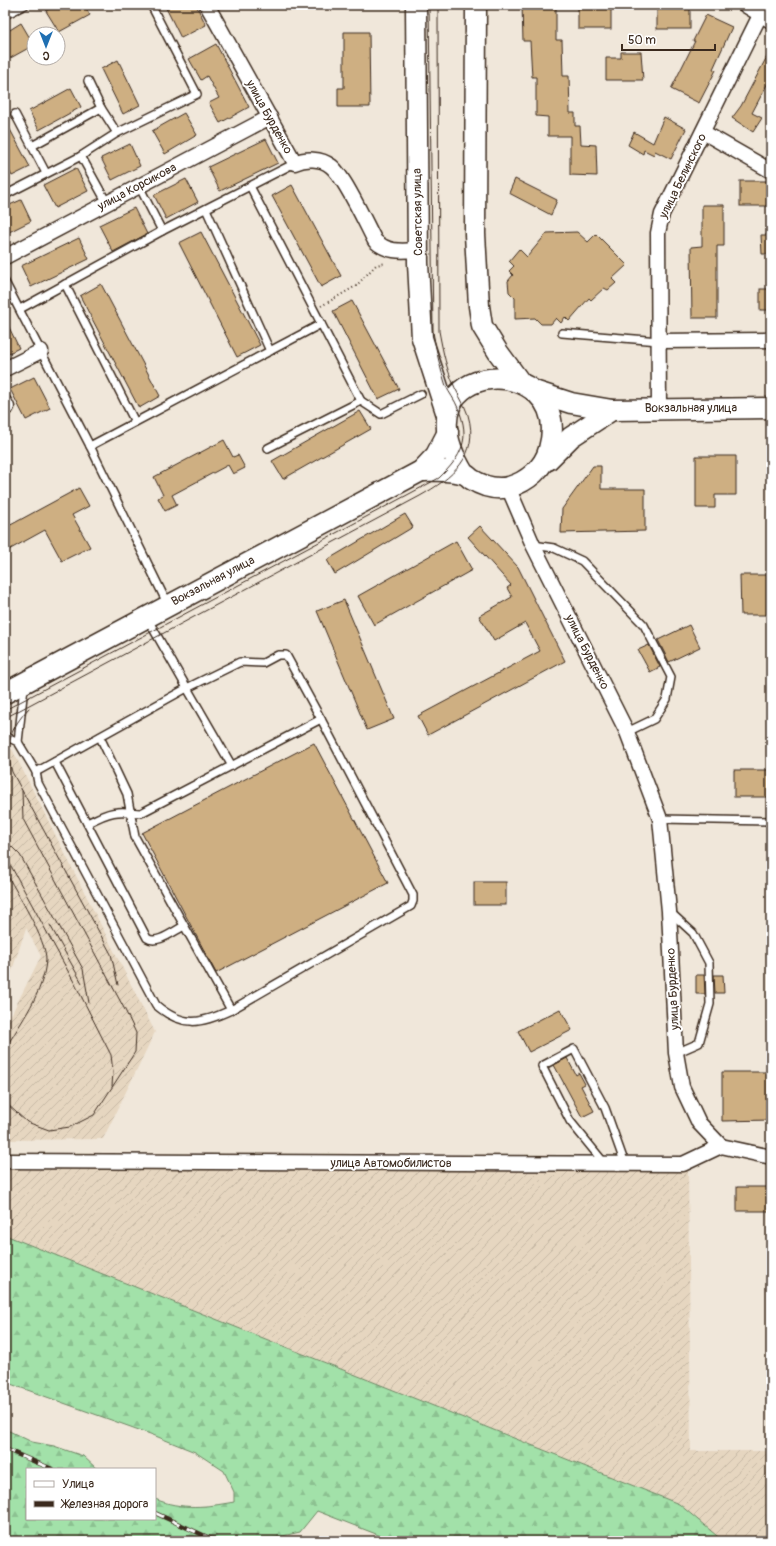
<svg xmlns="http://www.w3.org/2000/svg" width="776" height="1546" viewBox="0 0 776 1546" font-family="Pangolin,sans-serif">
  <defs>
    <pattern id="industrial-furrows" width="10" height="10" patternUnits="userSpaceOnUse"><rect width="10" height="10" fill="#e6d6c0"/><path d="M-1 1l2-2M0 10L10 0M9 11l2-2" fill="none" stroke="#c6b8a5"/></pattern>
    <pattern id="forest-firs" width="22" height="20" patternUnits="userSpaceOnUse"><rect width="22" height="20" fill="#a2e1a9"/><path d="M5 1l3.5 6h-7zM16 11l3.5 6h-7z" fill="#8cc191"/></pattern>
  </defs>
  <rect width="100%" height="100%" fill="#f0e7da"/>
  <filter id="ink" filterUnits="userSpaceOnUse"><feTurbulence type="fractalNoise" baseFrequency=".025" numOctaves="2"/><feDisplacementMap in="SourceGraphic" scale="8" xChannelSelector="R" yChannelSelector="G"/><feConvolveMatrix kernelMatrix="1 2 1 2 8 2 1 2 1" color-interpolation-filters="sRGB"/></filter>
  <g filter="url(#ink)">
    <g fill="url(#industrial-furrows)">
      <polygon points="12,749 155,1032 103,1139 5,1140 5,1027 41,956 26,928 5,992 5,753"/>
      <polygon points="5,1168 688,1171 691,1451 771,1451 771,1541 723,1541 679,1504 5,1235"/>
    </g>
    <path fill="url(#forest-firs)" stroke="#6e8664" d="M5,1235L679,1504L723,1541H390L376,1534L317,1511L300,1532L261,1541H6L5,1429L32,1442L54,1446L83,1456L97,1469H27V1519H155V1499C181,1510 207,1507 234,1502V1492L224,1471L195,1452L153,1435L5,1382Z"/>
    <g fill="#ceaf82" stroke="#3b2a1e">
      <polygon points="56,5 84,5 90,15 59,32 46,11"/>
      <polygon points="172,5 196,5 206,25 181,38 166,8"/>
      <polygon points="522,5 556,5 556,40 562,40 563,76 569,76 570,113 575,113 575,126 580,126 581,144 596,145 597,176 570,175 570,136 548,136 548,117 536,116 536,77 532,77 530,41 523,41"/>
      <rect x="578" y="5" width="33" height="24"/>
      <rect x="657" y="5" width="33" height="24"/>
      <polygon points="706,15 732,27 713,69 716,70 699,103 671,89 695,41 693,41"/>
      <polygon points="21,23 34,45 5,61 5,33"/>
      <polygon points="344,32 369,32 370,107 338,107 338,88 344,88"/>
      <polygon points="216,44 249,107 220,123 209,103 219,98 207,76 201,80 189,59"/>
      <polygon points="771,49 771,77 752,113 762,118 753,132 732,118 741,106"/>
      <polygon points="621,52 641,52 643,80 606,80 606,58 621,58"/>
      <polygon points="118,60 140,105 123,114 101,69"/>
      <polygon points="71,88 81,107 39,130 29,111"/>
      <polygon points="184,113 197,135 165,154 152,131"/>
      <polygon points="664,117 686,129 671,159 655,151 654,155 644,150 643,154 628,145 634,132 653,143"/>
      <polygon points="5,120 30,167 12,176 5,163"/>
      <polygon points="266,139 278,163 220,191 208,167"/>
      <polygon points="130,144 140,166 112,180 101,158"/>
      <polygon points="76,168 88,191 55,208 43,185"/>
      <polygon points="186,179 198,202 166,219 154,195"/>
      <polygon points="515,179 557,200 551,215 509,193"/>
      <rect x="740" y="181" width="31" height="25"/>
      <polygon points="292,185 341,276 321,287 272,196"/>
      <polygon points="21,200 31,221 5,234 5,207"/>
      <polygon points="702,205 724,205 724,246 717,246 717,318 692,318 691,247 702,246"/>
      <polygon points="134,208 147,234 113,252 99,225"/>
      <polygon points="201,232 260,345 237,357 179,243"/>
      <polygon points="577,232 588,242 596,234 627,265 612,279 616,283 608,290 604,288 591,300 589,298 569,321 565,317 561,323 556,318 551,324 541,324 535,318 515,319 515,298 509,292 508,281 513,275 509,271 514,266 509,261 519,249 527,257 547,233"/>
      <polygon points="761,235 771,235 771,254 762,254"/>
      <polygon points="79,238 89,259 31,287 21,266"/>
      <polygon points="101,284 160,396 139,408 80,296"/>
      <rect x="760" y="289" width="11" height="21"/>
      <polygon points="352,301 399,389 378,399 333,311"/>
      <polygon points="5,319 19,348 5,355"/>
      <polygon points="34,377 50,408 26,420 10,389"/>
      <polygon points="360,411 371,429 283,479 272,461"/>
      <polygon points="224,440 233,457 238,455 245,468 233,474 228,465 172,495 177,505 165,511 158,498 163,495 154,477"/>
      <polygon points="696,456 736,456 736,495 715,495 715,508 696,508"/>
      <polygon points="593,466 601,466 601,489 645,489 645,531 561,533 562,509"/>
      <polygon points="79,488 89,506 72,515 90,547 62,561 45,530 5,552 5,528"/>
      <polygon points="405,514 413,527 335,574 327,560"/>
      <polygon points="480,526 518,567 565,661 428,735 418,716 540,651 525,623 494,641 479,616 512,597 507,588 511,585 468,537"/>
      <polygon points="456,541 472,570 374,625 358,596"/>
      <polygon points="740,575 771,575 771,615 741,615"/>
      <polygon points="344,600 394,719 367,730 317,611"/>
      <polygon points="689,625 700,647 669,662 658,640"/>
      <polygon points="649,645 660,667 650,672 638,650"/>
      <polygon points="314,743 388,883 216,973 142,833"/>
      <rect x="734" y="770" width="37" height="27"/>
      <rect x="474" y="882" width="32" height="23"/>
      <polygon points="696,975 704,975 705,994 696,994"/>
      <polygon points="714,975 723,975 724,993 715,993"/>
      <polygon points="560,1009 572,1030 529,1052 518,1031"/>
      <polygon points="567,1058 576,1075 579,1073 585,1084 581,1086 594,1111 582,1117 554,1065"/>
      <polygon points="722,1072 771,1072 771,1120 722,1121"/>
      <rect x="737" y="1187" width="34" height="24"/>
    </g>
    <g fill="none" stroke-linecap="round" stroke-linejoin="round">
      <g stroke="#3b2a1e" stroke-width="10">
        <g id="lane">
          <polyline points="5,15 25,5"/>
          <polyline points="101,108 117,133"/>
          <polyline points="15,114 46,173"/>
          <polyline points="32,146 101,108 88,81"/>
          <polyline points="81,156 107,203"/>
          <polyline points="139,186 162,231"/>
          <polyline points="250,186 361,401 381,414 421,394"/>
          <polyline points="5,195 81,156 117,133 197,94 151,5"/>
          <polyline points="206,209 270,351"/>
          <polyline points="5,282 90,446 168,605"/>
          <polyline points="65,284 135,422"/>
          <polyline points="20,309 162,231 295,163"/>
          <polyline points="562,333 659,341"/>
          <polyline points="90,446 321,324"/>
          <polyline points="268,448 361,401"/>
          <polyline points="533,545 554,548 582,561 644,625 671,677 667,699 654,719 627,732"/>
          <polyline points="5,736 18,742 36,772 187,688 147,618"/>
          <polyline points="100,737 127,794 135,837 231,1010"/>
          <polyline points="18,742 24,687"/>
          <path d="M55,762L147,938C157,945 174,931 184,926"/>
          <path d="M36,772L38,783L156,1005C183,1028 201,1024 231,1010L411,906L413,901V895L321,719L286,655H278L263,663L240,662L187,688L232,766"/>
          <polyline points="660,819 771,821"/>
          <path d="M87,823C97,819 107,812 118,812C126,811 133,813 141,813L321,719"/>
          <polyline points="670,912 693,933 709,963 710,1004 699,1043 676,1053"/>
          <polyline points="605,1164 570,1121 542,1066 574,1049 605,1108 625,1164"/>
        </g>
      </g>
      <g stroke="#3b2a1e" stroke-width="17">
        <g id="street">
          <path d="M207,5L295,163C305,158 321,158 331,166C345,177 366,224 375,241C388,253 402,251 418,250"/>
          <polyline points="745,5 771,21"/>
          <polyline points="703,132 771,171"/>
          <polyline points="5,257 270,117"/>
          <polyline points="659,341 771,340"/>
          <polyline points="5,369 41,351"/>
          <polyline points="5,403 7,407 5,408"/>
          <polyline points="659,408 658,233 662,214 765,5"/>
          <polyline points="508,487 533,545 627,732 660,819 669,911 676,1053 682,1087 699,1123 721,1146"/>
          <polyline points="5,1161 683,1164 721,1146 771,1157"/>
        </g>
      </g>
      <g stroke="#3b2a1e" stroke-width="23">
        <g id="secondary">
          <polyline points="416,5 418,263 422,338 447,415"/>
          <polyline points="476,5 475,234 479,306 482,326 498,352 520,382"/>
          <polyline points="534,391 571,403 612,410 771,408"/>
          <polyline points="548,460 571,437 612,410"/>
          <path d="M421,471C435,471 451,469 464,474C467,475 469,477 471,479C482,486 496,490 509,487C527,482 544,468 549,449C577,349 391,354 464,474"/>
          <polyline points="5,693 421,471 436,455 448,432"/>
        </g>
      </g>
      <polyline stroke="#3b2a1e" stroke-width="2" stroke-dasharray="1 3" stroke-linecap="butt" points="321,306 356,286 376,265 386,263"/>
      <use href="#lane" stroke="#fff" stroke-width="7"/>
      <use href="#street" stroke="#fff" stroke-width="14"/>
      <use href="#secondary" stroke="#fff" stroke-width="20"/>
      <g stroke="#3b2a1e" stroke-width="1">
        <path d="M29,708C10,729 4,744 12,772L111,954L118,985"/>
        <path d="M5,710L439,478C462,456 471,439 458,408C455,400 449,393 446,386C440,368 436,350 433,332L429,5"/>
        <path d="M5,718L420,496C452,478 480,456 468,415C464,402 455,391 451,378C445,363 442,347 439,331L438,5"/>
        <polyline points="5,840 20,855 83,969 89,1003"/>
        <polyline points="5,855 75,984 111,1055 113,1072 112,1086"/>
        <path d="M5,871C15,890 47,940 46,960C44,992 21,1022 5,1049"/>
        <polyline points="50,925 82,983"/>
        <polyline points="5,1099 7,1104 27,1122 49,1130 70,1127 94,1115 135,1052 136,1033 125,1010 23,819 22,791"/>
      </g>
      <g stroke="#3b2a1e" stroke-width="4.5">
        <g id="rail">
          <polyline points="5,1449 52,1469"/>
          <polyline points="155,1513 216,1541"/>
        </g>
      </g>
      <use href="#rail" stroke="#fff" stroke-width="3" stroke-dasharray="9" stroke-linecap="butt"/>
    </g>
  </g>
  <g text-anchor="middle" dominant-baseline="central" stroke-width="4" stroke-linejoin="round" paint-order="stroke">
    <g font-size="12" fill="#3b2a1e" stroke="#fff">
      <text transform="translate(269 117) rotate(61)">улица Бурденко</text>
      <text transform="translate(683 176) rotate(-64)">улица Белинского</text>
      <text transform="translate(137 187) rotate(-28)">улица Корсикова</text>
      <text transform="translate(418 212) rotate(-91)">Советская улица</text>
      <text x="691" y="408">Вокзальная улица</text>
      <text transform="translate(213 581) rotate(-28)">Вокзальная улица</text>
      <text transform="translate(587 652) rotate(63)">улица Бурденко</text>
      <text transform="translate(673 989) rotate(-93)">улица Бурденко</text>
      <text x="391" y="1163">улица Автомобилистов</text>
    </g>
  </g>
  <rect width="776" height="1546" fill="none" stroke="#fff" stroke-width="20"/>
  <rect x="10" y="10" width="756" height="1526" fill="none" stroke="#3b2a1e" stroke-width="1.5" filter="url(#ink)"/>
  <rect x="26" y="1468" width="130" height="52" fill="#ffffff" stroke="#b1aaa5"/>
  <rect x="34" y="1481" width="20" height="6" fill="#ffffff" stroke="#b1aaa5"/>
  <text x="62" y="1488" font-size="12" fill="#3b2a1e">Улица</text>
  <rect x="34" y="1501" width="20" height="6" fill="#3b2a1e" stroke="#b1aaa5"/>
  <text x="62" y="1508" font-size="12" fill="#3b2a1e">Железная дорога</text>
  <g transform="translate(46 46) rotate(180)"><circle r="19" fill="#ffffff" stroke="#b1aaa5"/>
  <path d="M0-3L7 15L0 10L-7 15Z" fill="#1f6fb2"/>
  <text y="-6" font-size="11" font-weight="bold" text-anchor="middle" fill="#3b2a1e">С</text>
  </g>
  <path d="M622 44v6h93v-6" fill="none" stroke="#3b2a1e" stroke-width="2"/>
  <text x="628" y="44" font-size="12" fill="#3b2a1e" stroke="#ffffff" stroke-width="3" paint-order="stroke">50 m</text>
</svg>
